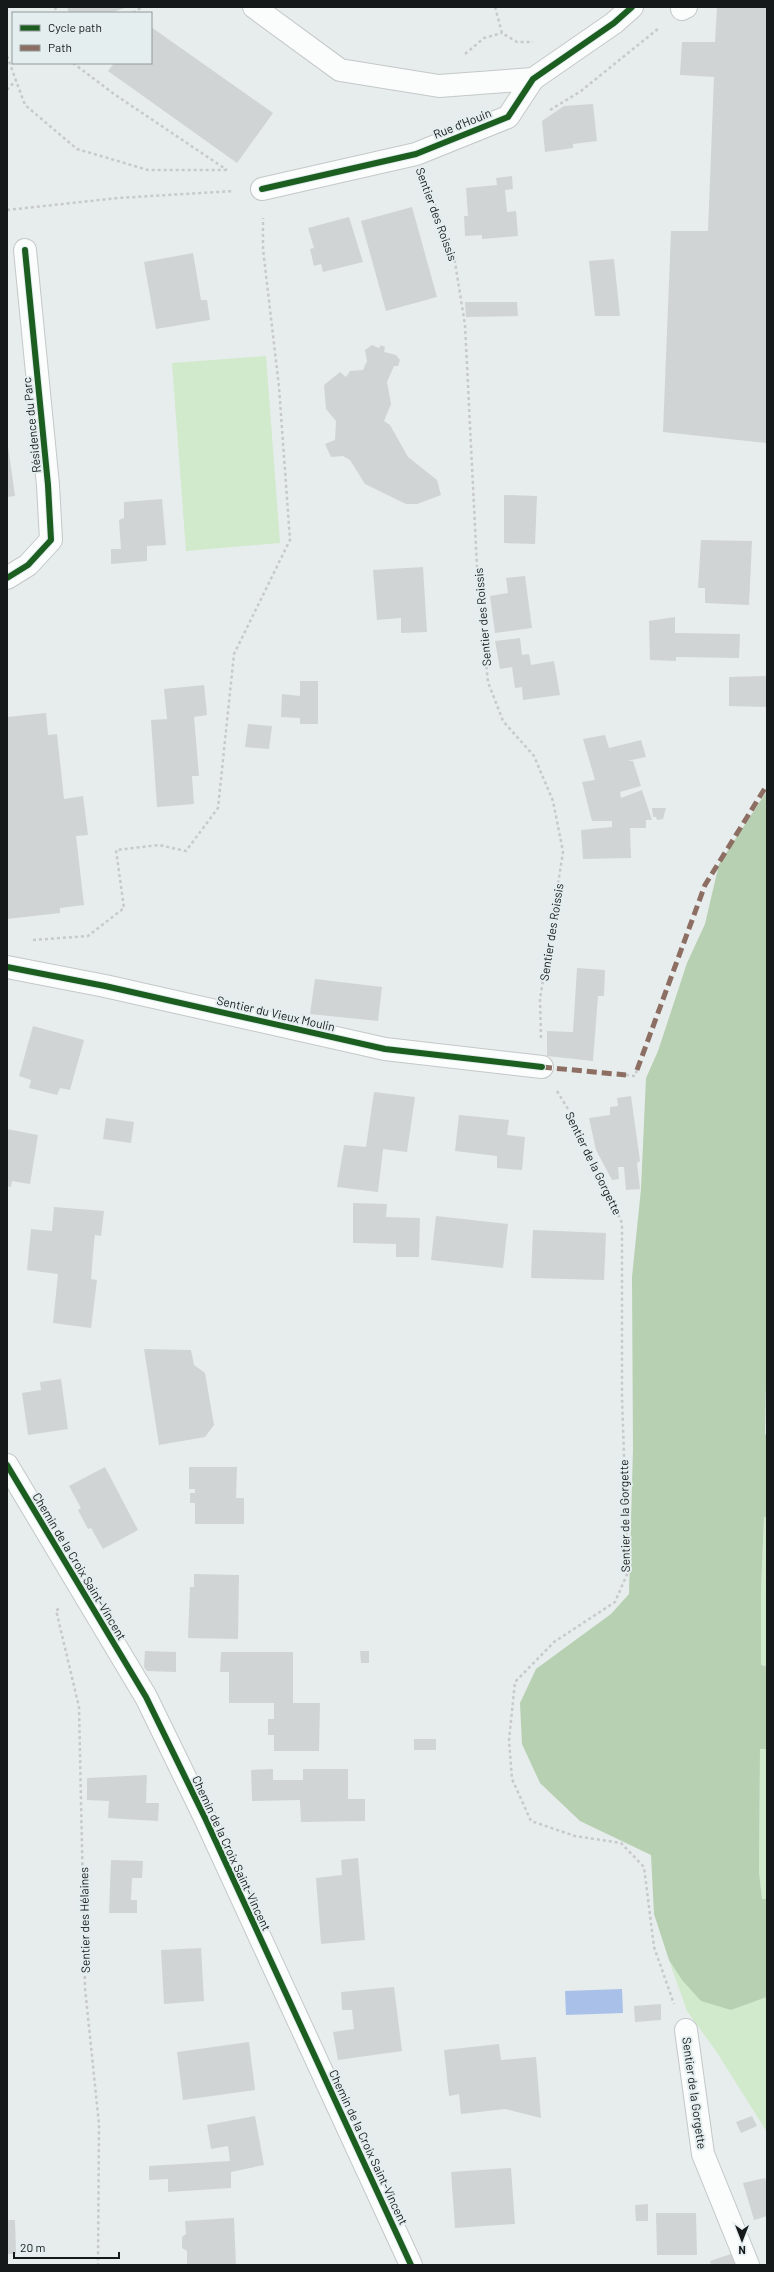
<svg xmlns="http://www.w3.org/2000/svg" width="774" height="2272" viewBox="0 0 774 2272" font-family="Barlow,sans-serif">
  <rect width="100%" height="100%" fill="#e7ecec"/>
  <g fill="#d0eacb">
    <polygon points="266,356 280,543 186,551 172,363"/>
    <polygon points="764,1517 767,1517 767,1665 761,1665 761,1589"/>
    <polygon points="760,1749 767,1749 767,1899 762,1899 759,1872"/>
    <polygon points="669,1960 682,1980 731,2010 767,1997 767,2132 716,2051 687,2011"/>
  </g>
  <polygon fill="#b7d0b1" points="767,791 767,1338 765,1434 767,1435 767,1517 764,1517 761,1589 761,1665 767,1666 767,1749 760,1749 759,1872 762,1899 767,1899 767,1997 731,2010 701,2001 682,1980 669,1960 654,1914 651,1855 580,1821 540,1783 522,1744 520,1703 536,1669 611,1614 629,1594 633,1449 632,1277 641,1189 646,1078 658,1051 687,963 705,924 719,864"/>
  <polygon fill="#a9c1e9" points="622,1989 623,2013 566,2015 565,1991"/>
  <g fill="#d0d4d5">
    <polygon points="67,7 128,7 110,13 69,13"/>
    <polygon points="717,7 767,7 767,443 663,432 671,231 708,231 714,77 680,75 682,42 715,42"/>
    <polygon points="151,27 273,113 237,163 108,71 114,63 151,63"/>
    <polygon points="593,104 597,141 573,144 573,148 545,152 542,121 564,106"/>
    <polygon points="512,176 513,189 505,190 507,212 516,211 518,236 482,239 482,235 465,236 464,216 468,216 466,188 497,185 496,178"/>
    <polygon points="412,207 437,297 386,311 361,221"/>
    <polygon points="349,217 363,262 323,272 321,264 314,266 310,249 314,248 308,228"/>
    <polygon points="193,253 201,300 207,300 210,320 156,329 144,262"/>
    <polygon points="614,259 620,316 595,316 589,261"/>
    <polygon points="465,302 517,302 518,316 466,317"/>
    <polygon points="372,345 379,348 381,345 385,347 384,352 396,355 400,360 398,366 394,366 387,382 391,404 384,421 390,425 408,457 437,480 441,495 417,504 406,504 365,484 350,460 343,456 331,457 325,444 335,440 336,421 326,409 324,385 340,372 346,377 350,371 363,370 367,361 365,350"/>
    <polygon points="7,439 15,496 7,497"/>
    <polygon points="504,495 537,496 535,544 504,543"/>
    <polygon points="162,499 166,545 147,546 147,561 111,564 111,549 121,549 119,520 124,518 124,502"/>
    <polygon points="701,540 752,541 749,605 705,603 705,588 698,588"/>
    <polygon points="423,567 427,632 401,633 401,618 377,620 373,570"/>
    <polygon points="525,576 532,628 495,633 490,596 508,593 506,578"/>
    <polygon points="675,617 675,633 740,634 739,658 676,657 676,661 650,660 649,621"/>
    <polygon points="520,638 522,655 529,654 531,665 554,661 560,695 523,700 522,687 515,688 512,667 500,669 495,641"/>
    <polygon points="767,676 767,707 729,706 729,677"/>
    <polygon points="300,681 318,681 318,724 300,724 300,718 281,717 282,694 300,696"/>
    <polygon points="204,685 207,715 194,717 199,776 192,776 194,804 157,807 151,720 167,719 164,689"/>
    <polygon points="46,713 48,735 57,734 64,799 83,796 88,835 76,836 84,905 60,908 60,913 7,919 7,717"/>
    <polygon points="248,724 272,726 269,749 245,747"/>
    <polygon points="605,735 609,748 641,740 646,757 627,761 633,761 641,786 620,792 621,798 642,790 652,820 646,820 646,828 630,828 631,858 583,859 581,830 612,827 612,821 592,821 582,782 595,780 583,739"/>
    <polygon points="652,808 666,808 663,819 657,820 656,817 653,817"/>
    <polygon points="577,968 605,970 604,996 598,996 593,1061 547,1056 547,1031 573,1032"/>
    <polygon points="315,979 382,987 378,1021 310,1014"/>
    <polygon points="33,1026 84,1040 70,1090 60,1088 57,1095 29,1088 31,1080 19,1076"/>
    <polygon points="374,1092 415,1097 407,1152 383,1149 378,1192 337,1187 344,1145 366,1147"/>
    <polygon points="631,1096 640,1161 637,1163 640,1189 626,1190 624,1167 618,1167 619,1179 612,1180 596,1150 589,1118 610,1115 610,1107 618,1106 617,1098"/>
    <polygon points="459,1115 509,1120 507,1135 525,1137 522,1170 497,1168 497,1156 455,1151"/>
    <polygon points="106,1118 134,1122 131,1143 103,1139"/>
    <polygon points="7,1129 38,1135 30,1184 12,1181 11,1187 7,1186"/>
    <polygon points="353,1203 387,1204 386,1217 420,1218 419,1257 396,1257 396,1244 353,1243"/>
    <polygon points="54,1207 104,1211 101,1236 95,1235 94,1242 91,1279 97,1280 91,1328 53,1323 58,1274 27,1270 31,1229 52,1231"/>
    <polygon points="436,1216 508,1224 503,1268 431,1260"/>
    <polygon points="533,1230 606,1233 604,1280 531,1278"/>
    <polygon points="144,1349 191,1350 194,1365 205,1373 214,1425 205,1437 159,1445"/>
    <polygon points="61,1379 68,1429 28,1435 22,1393 41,1390 40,1382"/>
    <polygon points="105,1467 138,1530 103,1549 91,1528 88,1529 78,1510 81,1508 69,1486"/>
    <polygon points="189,1467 237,1467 236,1498 244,1498 244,1524 195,1524 195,1503 190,1503 190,1493 195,1493 195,1489 189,1489"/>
    <polygon points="194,1574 239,1575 238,1639 188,1638 190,1587 194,1587"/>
    <polygon points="145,1651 176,1652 176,1672 147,1671 144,1667"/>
    <polygon points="360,1651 369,1651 369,1663 361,1663"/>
    <polygon points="221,1652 293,1652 293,1703 320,1703 319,1751 274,1751 274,1735 268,1735 268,1719 274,1719 274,1703 229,1703 229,1672 220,1672"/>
    <rect x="414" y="1739" width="22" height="11"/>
    <polygon points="273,1769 273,1780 303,1780 303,1769 348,1769 348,1799 365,1799 365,1821 301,1822 300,1800 252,1801 251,1770"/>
    <polygon points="147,1775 146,1803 159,1803 158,1821 108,1818 109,1801 87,1800 87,1778"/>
    <polygon points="358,1858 365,1940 321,1944 316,1878 342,1875 341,1860"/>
    <polygon points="111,1860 143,1861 142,1878 132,1878 131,1900 137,1900 137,1913 109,1913"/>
    <polygon points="201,1948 204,2001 164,2004 161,1950"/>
    <polygon points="394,1987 402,2051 338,2060 333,2032 354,2029 352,2010 342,2010 341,1992"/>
    <polygon points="661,2004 661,2020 635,2022 634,2006"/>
    <polygon points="249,2042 255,2090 183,2100 177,2052"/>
    <polygon points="499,2044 501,2060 536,2057 541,2118 505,2109 461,2114 459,2094 449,2096 444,2050"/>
    <polygon points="255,2116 264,2165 231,2172 231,2188 168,2192 168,2179 149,2180 149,2166 230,2161 228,2146 211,2149 207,2125"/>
    <polygon points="752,2116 757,2126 741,2133 736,2122"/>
    <polygon points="511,2168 515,2224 455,2228 451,2172"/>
    <polygon points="765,2178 767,2186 767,2216 754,2220 743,2183"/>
    <polygon points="648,2204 648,2221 636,2221 635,2205"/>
    <polygon points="656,2213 696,2213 697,2255 657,2255"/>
    <polygon points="234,2218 236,2265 187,2265 187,2251 182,2248 182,2237 186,2234 185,2221"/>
    <polygon points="7,2220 15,2220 16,2254 7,2254"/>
    <polygon points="734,2253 739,2265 711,2265 710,2261"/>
  </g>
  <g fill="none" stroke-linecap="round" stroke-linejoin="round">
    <g stroke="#c4c8c8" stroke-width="24">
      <g id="minor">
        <polyline points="254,7 340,70 439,86 533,79"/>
        <polyline points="682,9 686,7"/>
        <polyline points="262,189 416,154 508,117 533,79 614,23 632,7"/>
        <polyline points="7,578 28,565 51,540 48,485 25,250"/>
        <polyline points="7,967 105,986 385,1049 542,1067"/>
        <polyline points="7,1465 146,1697 205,1818 411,2265"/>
        <polyline points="686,2030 703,2154 748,2265"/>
      </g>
    </g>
    <g stroke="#c8caca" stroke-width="2.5" stroke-dasharray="3 3" stroke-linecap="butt">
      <polyline points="55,7 57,13"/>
      <polyline points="495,7 502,33 517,42 533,42"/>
      <polyline points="133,13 142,7"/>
      <polyline points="465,54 484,38 502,33"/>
      <polyline points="7,56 25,105 77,149 148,170 228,170"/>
      <polyline points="73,63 114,94 227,170"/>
      <polyline points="7,90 16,80"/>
      <polyline points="550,110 581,91 659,28"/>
      <polyline points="426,181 454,256 465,325 478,587 488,682 503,721 534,756 553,801 563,852 540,999 541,1038"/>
      <polyline points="7,210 118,198 234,191"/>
      <polyline points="33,940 88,936 124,908 116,850 159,845 186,851 218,808 234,654 290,540 279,387 263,249 263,218"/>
      <polyline points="626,1075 635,1076 637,1070"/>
      <polyline points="557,1091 571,1114 622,1223 622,1397 628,1572 615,1602 554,1642 515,1682 509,1740 512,1779 531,1821 575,1836 621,1843 644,1867 654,1947 674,2004"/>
      <polyline points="59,1609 56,1610 79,1707 85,1988 99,2124 98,2265"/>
    </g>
    <use href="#minor" stroke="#fbfcfc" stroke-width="22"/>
    <g stroke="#8d6e63" stroke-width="5" stroke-dasharray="10 5" stroke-linecap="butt">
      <polyline points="542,1067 626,1075"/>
      <polyline points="637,1070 705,885 767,785"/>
    </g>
    <g stroke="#e4eeef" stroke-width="8">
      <g id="cycleway">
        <polyline points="262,189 416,154 508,117 533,79 614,23 632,7"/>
        <polyline points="7,578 28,565 51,540 48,485 25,250"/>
        <polyline points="7,967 105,986 385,1049 542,1067"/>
        <polyline points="7,1465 146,1697 205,1818 411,2265"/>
      </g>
    </g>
    <use href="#cycleway" stroke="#1b5e20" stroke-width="6"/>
  </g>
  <g text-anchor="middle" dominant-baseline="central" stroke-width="4" stroke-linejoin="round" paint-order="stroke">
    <g font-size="12" fill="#16191a" stroke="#e4eeef">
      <text transform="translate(462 123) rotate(-22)">Rue d'Houin</text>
      <text transform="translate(437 214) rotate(70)">Sentier des Roissis</text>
      <text transform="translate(31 425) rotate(-96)">Résidence du Parc</text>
      <text transform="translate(482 617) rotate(-95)">Sentier des Roissis</text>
      <text transform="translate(551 932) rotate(-81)">Sentier des Roissis</text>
      <text transform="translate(276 1013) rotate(13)">Sentier du Vieux Moulin</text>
      <text transform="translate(594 1163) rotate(64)">Sentier de la Gorgette</text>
      <text transform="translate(624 1516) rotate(-91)">Sentier de la Gorgette</text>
      <text transform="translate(80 1566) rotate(59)">Chemin de la Croix Saint-Vincent</text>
      <text transform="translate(232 1853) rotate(65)">Chemin de la Croix Saint-Vincent</text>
      <text transform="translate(84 1920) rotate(-91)">Sentier des Hélaines</text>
      <text transform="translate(695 2093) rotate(82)">Sentier de la Gorgette</text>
      <text transform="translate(369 2147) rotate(65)">Chemin de la Croix Saint-Vincent</text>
    </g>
  </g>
  <rect width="774" height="2272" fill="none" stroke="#16191a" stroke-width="16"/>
  <rect x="12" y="12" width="140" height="52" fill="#e4eeef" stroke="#92999a"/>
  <rect x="20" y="25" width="20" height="6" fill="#1b5e20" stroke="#92999a"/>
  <text x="48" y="32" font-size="12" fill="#16191a">Cycle path</text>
  <rect x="20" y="45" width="20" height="6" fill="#8d6e63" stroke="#92999a"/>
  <text x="48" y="52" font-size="12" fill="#16191a">Path</text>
  <g transform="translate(742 2240) rotate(180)" stroke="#e4eeef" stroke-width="3" paint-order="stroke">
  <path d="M0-3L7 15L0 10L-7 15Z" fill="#16191a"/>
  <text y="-6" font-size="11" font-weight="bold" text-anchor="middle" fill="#16191a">N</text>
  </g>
  <path d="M14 2252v6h105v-6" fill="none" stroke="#16191a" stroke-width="2"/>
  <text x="20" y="2252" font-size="12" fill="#16191a" stroke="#e4eeef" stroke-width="3" paint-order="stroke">20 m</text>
</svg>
